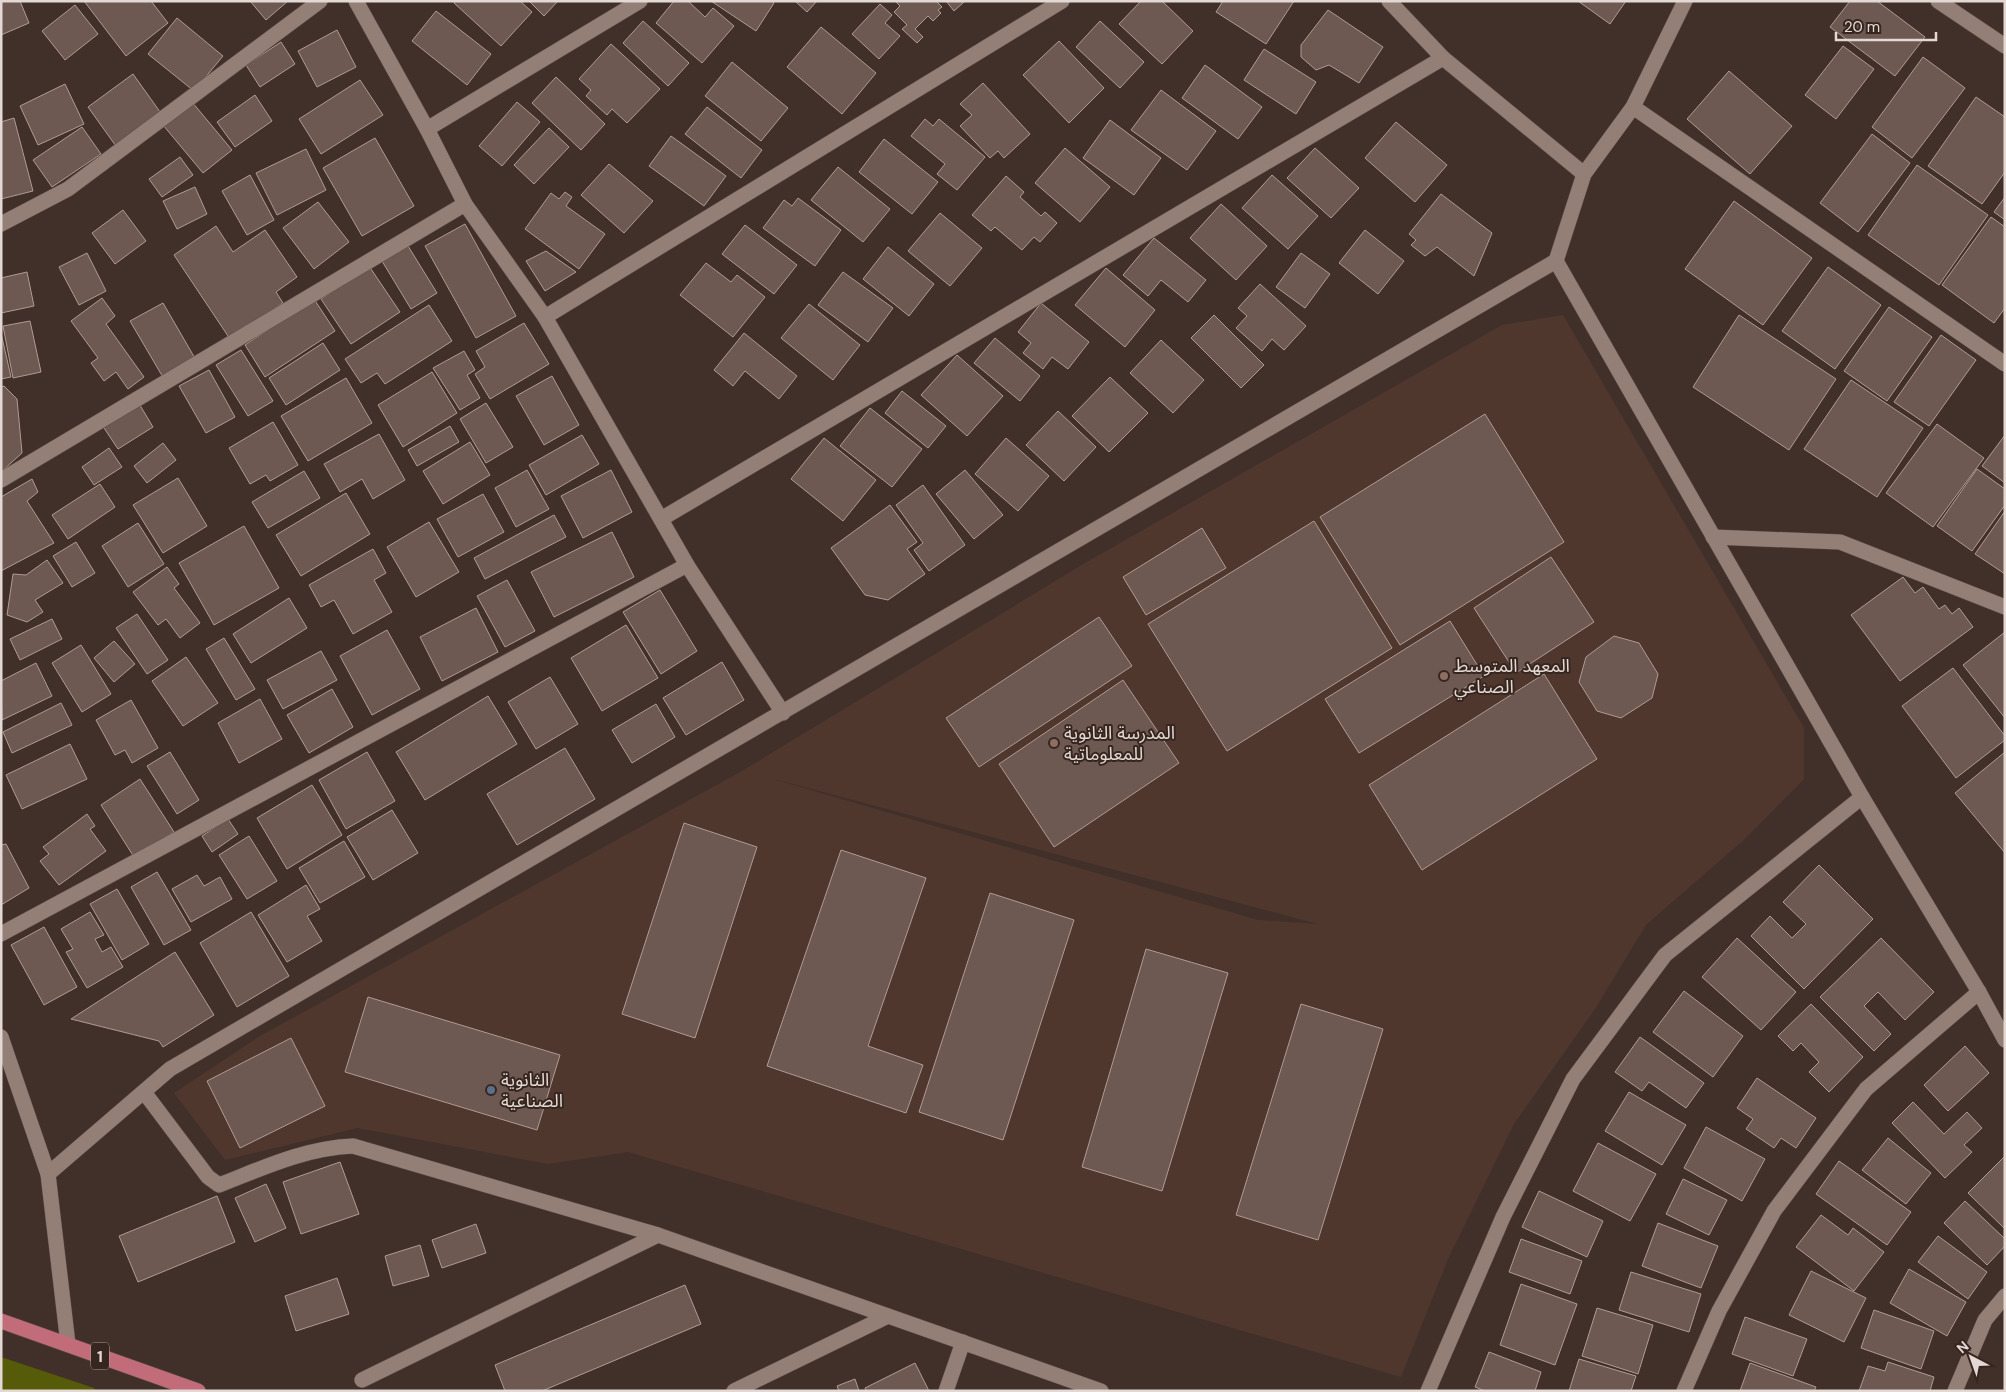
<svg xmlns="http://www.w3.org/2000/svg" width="2006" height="1392" viewBox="0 0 2006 1392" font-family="'DM Sans','Noto Sans Arabic',sans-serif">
  <rect width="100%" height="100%" fill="#413029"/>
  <path fill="#4f372e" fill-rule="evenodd" d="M1563,315L1804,728V779L1746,838L1646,925L1595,1009L1514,1124L1448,1259L1401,1377L628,1152L548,1164L358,1128L225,1160L174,1093L260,1036L742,771L1085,563L1502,325ZM773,779H774L1318,924L1258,920Z"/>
  <polygon fill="#565b0a" points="1,1357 94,1388 96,1391 1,1391"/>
  <g fill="#6d5952" stroke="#b09b93">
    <polygon points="1,1 20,1 29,23 1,35"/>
    <polygon points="84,1 151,1 168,23 126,56"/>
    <polygon points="250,1 288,1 266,20"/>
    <polygon points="455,1 520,1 532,12 501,46 454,3"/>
    <polygon points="529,1 558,1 544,16"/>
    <polygon points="674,1 688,1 705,17 713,8 734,26 702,63 656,23"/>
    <polygon points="711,1 772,1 774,3 756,31"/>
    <polygon points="795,1 817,1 807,12"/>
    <polygon points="895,1 936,1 942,7 938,10 941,13 933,21 928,16 915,29 923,37 917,43 902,29 907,25 894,12 900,6"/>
    <polygon points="946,1 965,1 954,11"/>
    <polygon points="1141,1 1162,1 1193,31 1162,64 1119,24"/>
    <polygon points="1223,1 1294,1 1266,44 1216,12"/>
    <polygon points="1578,1 1626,1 1610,24"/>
    <polygon points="1850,1 1877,1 1925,37 1895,76 1830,27"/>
    <polygon points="880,4 892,15 885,23 900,36 879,59 852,34"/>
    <polygon points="75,5 98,34 65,60 42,31"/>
    <polygon points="1328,10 1383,47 1359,83 1329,65 1316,70 1301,57 1301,45"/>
    <polygon points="436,11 491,54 467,85 412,41"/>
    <polygon points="177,18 223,56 194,91 148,54"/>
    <polygon points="643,21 689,63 668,86 623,43"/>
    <polygon points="1100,21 1144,62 1120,88 1076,47"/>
    <polygon points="821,27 876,73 842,114 787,67"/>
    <polygon points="337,30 356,67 317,87 298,51"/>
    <polygon points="1059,41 1104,88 1069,123 1023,75"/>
    <polygon points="281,42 295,64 260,87 246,65"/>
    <polygon points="611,44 660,89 627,123 612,109 607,115 586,96 591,90 579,79"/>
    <polygon points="1843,46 1874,69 1836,119 1805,95"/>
    <polygon points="1264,49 1316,82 1296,114 1244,80"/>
    <polygon points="1923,57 1965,88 1912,158 1872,127"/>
    <polygon points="732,62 788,108 761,141 705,96"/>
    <polygon points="1205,65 1262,107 1238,139 1182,98"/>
    <polygon points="1729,71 1792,126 1750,174 1687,119"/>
    <polygon points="133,74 163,116 118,149 88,107"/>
    <polygon points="556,77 605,124 581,150 532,103"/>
    <polygon points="360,80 383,115 321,154 299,119"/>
    <polygon points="983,83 1030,134 1004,158 998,151 990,158 960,126 972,115 960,104"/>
    <polygon points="65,84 84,124 38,145 20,106"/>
    <polygon points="1161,90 1216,131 1187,170 1131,130"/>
    <polygon points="255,95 272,121 235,147 217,122"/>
    <polygon points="1976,97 2005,117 2005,172 1982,204 1928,166"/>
    <polygon points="192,102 232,150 203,173 163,125"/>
    <polygon points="517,102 540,122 502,166 479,146"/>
    <polygon points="707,107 762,150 741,178 685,134"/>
    <polygon points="14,118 33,191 1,199 1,122"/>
    <polygon points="925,119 933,126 939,119 985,157 957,190 937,174 945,164 911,136"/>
    <polygon points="1110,120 1161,158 1134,195 1083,158"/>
    <polygon points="1396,122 1447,165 1415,202 1365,158"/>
    <polygon points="82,127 101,154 52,187 33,160"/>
    <polygon points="549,128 569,147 534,184 514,165"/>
    <polygon points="1872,134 1910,163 1858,232 1820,203"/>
    <polygon points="671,136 726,176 704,206 649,166"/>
    <polygon points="375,138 414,206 362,236 323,168"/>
    <polygon points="884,139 938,182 912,214 859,172"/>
    <polygon points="1065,148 1110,187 1080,222 1035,183"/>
    <polygon points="1315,148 1359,188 1331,218 1287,178"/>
    <polygon points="306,149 326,190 277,215 256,173"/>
    <polygon points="180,157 193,175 162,197 149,179"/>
    <polygon points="609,164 653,201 624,233 581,195"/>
    <polygon points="1917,165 1988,215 1939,285 1868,235"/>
    <polygon points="838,167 890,209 863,242 811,200"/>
    <polygon points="250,175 274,220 247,235 222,191"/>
    <polygon points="1272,175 1318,216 1288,249 1242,208"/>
    <polygon points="1006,176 1024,192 1020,197 1041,216 1045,212 1057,223 1040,242 1034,237 1022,250 995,227 991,231 972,215"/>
    <polygon points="195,187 207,214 177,229 163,201"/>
    <polygon points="565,192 572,197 566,206 605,234 579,269 525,229 551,193 559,199"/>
    <polygon points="1441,194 1492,233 1474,276 1437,247 1425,256 1411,245 1416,240 1409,234"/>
    <polygon points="2005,197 2005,220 1994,212"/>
    <polygon points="798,198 841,230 815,266 763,228 784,200 792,206"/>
    <polygon points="1734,201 1812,258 1763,325 1685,269"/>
    <polygon points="318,202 349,242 314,269 283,228"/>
    <polygon points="1221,204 1267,246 1236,280 1190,238"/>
    <polygon points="123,210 146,241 115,264 92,233"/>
    <polygon points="940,213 982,248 950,286 908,251"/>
    <polygon points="1991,217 2005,227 2005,308 1994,323 1942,285"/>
    <polygon points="465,224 516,316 476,338 425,246"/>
    <polygon points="745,225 797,265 774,294 722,254"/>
    <polygon points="216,226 233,252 265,230 297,277 276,292 283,303 230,339 174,255"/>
    <polygon points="1365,230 1404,261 1378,294 1339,263"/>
    <polygon points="1154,238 1206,280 1188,302 1161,280 1148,296 1123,275"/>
    <polygon points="408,246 437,293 411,309 382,261"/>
    <polygon points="888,247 934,284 909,316 863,279"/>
    <polygon points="546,251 576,272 545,291 526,261"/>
    <polygon points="87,253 106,291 79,305 59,267"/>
    <polygon points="1301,253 1330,274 1305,308 1276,287"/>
    <polygon points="706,263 731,282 737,275 765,297 733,337 680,295"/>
    <polygon points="369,266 400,312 351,344 321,299"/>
    <polygon points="1828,267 1881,305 1835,369 1782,331"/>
    <polygon points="1106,268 1155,310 1125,347 1075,305"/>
    <polygon points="27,272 34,306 1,313 1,278"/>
    <polygon points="843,272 893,308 868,342 818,305"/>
    <polygon points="1260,284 1306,326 1284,350 1272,339 1262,351 1236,328 1247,316 1238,308"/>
    <polygon points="102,298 115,316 106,324 144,377 128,389 116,372 104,381 91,363 98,358 71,321"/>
    <polygon points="314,299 335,331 265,377 245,345"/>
    <polygon points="163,303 196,360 164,379 130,321"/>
    <polygon points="1041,303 1089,342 1068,369 1052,357 1043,369 1023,353 1031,343 1018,332"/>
    <polygon points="809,304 860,345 833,380 781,338"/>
    <polygon points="429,305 452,341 385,384 377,373 361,383 345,359"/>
    <polygon points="1889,307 1932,337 1887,401 1844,371"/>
    <polygon points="1214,315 1264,365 1241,388 1191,338"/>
    <polygon points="1739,315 1836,379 1789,450 1693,387"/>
    <polygon points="30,321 41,372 13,378 3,326"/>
    <polygon points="524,323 549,364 490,399 475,374 485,367 476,351"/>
    <polygon points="1,333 11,377 1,379"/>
    <polygon points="744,333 797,376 779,399 745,371 733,386 714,370"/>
    <polygon points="1941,335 1976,360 1929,426 1894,402"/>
    <polygon points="995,338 1040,376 1020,401 974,363"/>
    <polygon points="1161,340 1204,380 1173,413 1130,373"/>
    <polygon points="323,343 340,370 286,405 269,378"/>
    <polygon points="241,350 273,401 248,416 216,365"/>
    <polygon points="464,351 475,370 467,375 480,398 460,410 433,368"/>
    <polygon points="957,355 1003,396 967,436 921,395"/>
    <polygon points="209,370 235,417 206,433 179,386"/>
    <polygon points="432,372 457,413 403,447 378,405"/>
    <polygon points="552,376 579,425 544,445 516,396"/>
    <polygon points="1110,377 1148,413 1109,452 1072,416"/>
    <polygon points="346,378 372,423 308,461 281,416"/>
    <polygon points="1851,380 1923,428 1877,497 1804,449"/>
    <polygon points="4,386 17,399 22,453 1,472 1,387"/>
    <polygon points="902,391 946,426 928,448 885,413"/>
    <polygon points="138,402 153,427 118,449 102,425"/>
    <polygon points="486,403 513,447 486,463 460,419"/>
    <polygon points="870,408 922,449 892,487 840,446"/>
    <polygon points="1058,411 1096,447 1064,481 1026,445"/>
    <polygon points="1485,414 1564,542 1400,645 1320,517"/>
    <polygon points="273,422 298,465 270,481 266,475 250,484 229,448"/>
    <polygon points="1937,424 1984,458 1933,527 1886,493"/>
    <polygon points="450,426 459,442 417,466 408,450"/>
    <polygon points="379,434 405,480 373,499 362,479 340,492 324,464"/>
    <polygon points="582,435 599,464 546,495 529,465"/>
    <polygon points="2005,435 2005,483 1982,466"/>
    <polygon points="824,438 876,480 843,521 791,479"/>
    <polygon points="1006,438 1049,476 1018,511 975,474"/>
    <polygon points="470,442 490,475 443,504 423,471"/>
    <polygon points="163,443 176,460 147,483 134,466"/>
    <polygon points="109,448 122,467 94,485 82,467"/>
    <polygon points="1977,469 2005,489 2005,505 1972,551 1937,526"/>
    <polygon points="527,470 549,509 516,527 495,488"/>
    <polygon points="611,470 632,512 583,538 561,496"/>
    <polygon points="965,470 1003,515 974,539 936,494"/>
    <polygon points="304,471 320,498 268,528 252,502"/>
    <polygon points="178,478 207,526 163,553 133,505"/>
    <polygon points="32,479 38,492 27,501 54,543 1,571 1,497"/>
    <polygon points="100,484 115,507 68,539 52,515"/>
    <polygon points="923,485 965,545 929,571 914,550 923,543 896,505"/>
    <polygon points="346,493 370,534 301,576 276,535"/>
    <polygon points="483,494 504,532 458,557 437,519"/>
    <polygon points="890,505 917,542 907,549 925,574 888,600 865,595 831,548"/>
    <polygon points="2005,511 2005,574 1975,554"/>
    <polygon points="554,515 566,537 485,579 474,558"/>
    <polygon points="1314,521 1392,648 1227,751 1148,624"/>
    <polygon points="429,522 459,572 416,597 387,547"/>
    <polygon points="138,523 164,564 128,587 102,546"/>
    <polygon points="244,526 279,588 214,625 179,563"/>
    <polygon points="1202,528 1226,568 1146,615 1123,577"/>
    <polygon points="612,532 634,577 554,617 531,572"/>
    <polygon points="76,542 95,573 72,587 53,556"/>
    <polygon points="373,549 386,573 374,580 392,612 353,634 334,600 321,607 309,585"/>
    <polygon points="1551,557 1594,622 1516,673 1474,608"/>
    <polygon points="47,560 63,583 35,600 43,612 27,622 7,615 13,574 26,575"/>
    <polygon points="167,567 179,584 174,588 200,623 180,638 166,619 158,625 133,592"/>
    <polygon points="1903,577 1915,593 1923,587 1939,609 1945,605 1952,614 1959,608 1973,627 1900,681 1851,615"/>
    <polygon points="507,580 535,631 505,647 477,596"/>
    <polygon points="660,590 697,651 661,674 623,612"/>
    <polygon points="289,598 307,628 251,663 233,634"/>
    <polygon points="476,608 498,652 442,681 420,637"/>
    <polygon points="137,614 168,660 147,674 116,628"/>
    <polygon points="1099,617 1132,666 979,767 946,718"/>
    <polygon points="52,619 62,639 20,660 10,639"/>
    <polygon points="1450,621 1484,676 1359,753 1325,699"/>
    <polygon points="626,625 658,678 602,711 571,658"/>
    <polygon points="387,630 420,689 372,715 340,656"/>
    <polygon points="2005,632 2005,718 1963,665"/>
    <polygon points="1614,636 1639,643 1658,674 1652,698 1621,718 1597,711 1579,682 1586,657"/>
    <polygon points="224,638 255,689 236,700 206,649"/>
    <polygon points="114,641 135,664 114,682 94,658"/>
    <polygon points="81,645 111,694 82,712 52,663"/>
    <polygon points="321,651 337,680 283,709 267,680"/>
    <polygon points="186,657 218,703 183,726 152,681"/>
    <polygon points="722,662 744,700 686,735 663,698"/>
    <polygon points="36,663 52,696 2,720 1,681"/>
    <polygon points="1953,668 2005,736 2005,740 1956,778 1902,706"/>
    <polygon points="1544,674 1597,759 1422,870 1369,785"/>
    <polygon points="550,677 578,724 536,749 508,702"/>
    <polygon points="1123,680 1179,763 1054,847 999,764"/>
    <polygon points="332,689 353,727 309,753 287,715"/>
    <polygon points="488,696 517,744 425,800 396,752"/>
    <polygon points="260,699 282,739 239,763 218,723"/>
    <polygon points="131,700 158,748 132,763 125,750 115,755 96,720"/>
    <polygon points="61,703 72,725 12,753 3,732"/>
    <polygon points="656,704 675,737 632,763 612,730"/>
    <polygon points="70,744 87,779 22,809 6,775"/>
    <polygon points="565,748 595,799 517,845 487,794"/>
    <polygon points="170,752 199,800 177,814 147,766"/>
    <polygon points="367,752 395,801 346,829 319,780"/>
    <polygon points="2005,752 2005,853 1955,793"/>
    <polygon points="140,779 174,832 134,857 101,805"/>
    <polygon points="312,785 342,835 287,869 257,818"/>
    <polygon points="392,810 418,853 373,880 347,837"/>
    <polygon points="87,814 95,826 90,829 106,851 59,885 40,861 49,854 43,847"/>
    <polygon points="228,819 238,834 212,852 202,836"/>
    <polygon points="684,823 757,847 695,1038 622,1014"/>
    <polygon points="249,836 277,881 247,899 219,855"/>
    <polygon points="344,841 365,877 320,903 299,868"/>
    <polygon points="6,844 29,888 1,905 1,845"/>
    <polygon points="841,850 926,878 868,1046 923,1065 906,1113 767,1066"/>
    <polygon points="1819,865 1873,919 1804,989 1751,936 1770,916 1792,938 1806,924 1783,902"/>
    <polygon points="157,872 191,930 164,945 131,887"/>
    <polygon points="197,875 204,886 220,877 232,899 191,922 172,889"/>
    <polygon points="306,885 320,909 307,916 322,941 287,962 258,915"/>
    <polygon points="117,889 149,944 122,960 90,904"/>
    <polygon points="990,893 1074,920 1003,1140 919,1112"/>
    <polygon points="90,912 104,935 95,939 102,952 111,947 123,967 87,988 66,952 73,949 61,929"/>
    <polygon points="251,912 289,976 237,1007 200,943"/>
    <polygon points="44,927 77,987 44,1005 11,945"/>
    <polygon points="1737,938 1796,992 1761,1030 1702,977"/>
    <polygon points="1881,938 1934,992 1905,1020 1878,992 1864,1006 1891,1034 1874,1051 1820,997"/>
    <polygon points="1146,949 1228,973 1162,1191 1082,1167"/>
    <polygon points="175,952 214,1015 163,1047 159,1041 71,1019"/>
    <polygon points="1684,991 1743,1036 1713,1077 1653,1032"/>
    <polygon points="368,997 560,1055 537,1130 345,1072"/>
    <polygon points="1301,1004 1383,1029 1318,1240 1236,1215"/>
    <polygon points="1811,1004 1863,1057 1829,1092 1809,1072 1819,1062 1801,1043 1793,1051 1778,1036"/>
    <polygon points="1640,1037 1704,1083 1686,1108 1649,1082 1642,1091 1615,1072"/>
    <polygon points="291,1038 325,1106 240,1148 207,1081"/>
    <polygon points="1965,1046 1989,1073 1948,1111 1924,1085"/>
    <polygon points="1757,1078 1816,1118 1796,1148 1781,1138 1774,1148 1746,1129 1753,1119 1737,1108"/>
    <polygon points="1629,1092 1686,1125 1662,1165 1605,1131"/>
    <polygon points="1913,1102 1944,1134 1967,1112 1982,1128 1964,1145 1972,1152 1945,1178 1892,1123"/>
    <polygon points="1706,1127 1765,1159 1742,1201 1684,1168"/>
    <polygon points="1888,1138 1931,1173 1906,1204 1862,1170"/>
    <polygon points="1598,1143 1656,1174 1630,1221 1573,1191"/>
    <polygon points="2004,1157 2005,1158 2005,1229 1968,1193"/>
    <polygon points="1839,1161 1911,1212 1887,1245 1816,1194"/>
    <polygon points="340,1162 359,1214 301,1234 283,1182"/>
    <polygon points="1683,1179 1727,1200 1709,1235 1666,1214"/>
    <polygon points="266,1184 286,1228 255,1242 235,1198"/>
    <polygon points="1539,1191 1603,1221 1587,1257 1522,1227"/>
    <polygon points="217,1196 235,1242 138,1282 119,1236"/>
    <polygon points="1965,1201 2005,1239 2005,1246 1987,1265 1944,1223"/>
    <polygon points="1821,1215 1848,1235 1853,1228 1884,1252 1854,1291 1796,1247"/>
    <polygon points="1658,1223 1718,1246 1701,1288 1642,1266"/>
    <polygon points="476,1224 486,1253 442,1268 432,1240"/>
    <polygon points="1938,1236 1987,1272 1968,1299 1918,1262"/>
    <polygon points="1521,1239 1582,1261 1570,1294 1509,1272"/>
    <polygon points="420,1245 429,1276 393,1286 385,1256"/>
    <polygon points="1909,1269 1966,1302 1947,1336 1890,1303"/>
    <polygon points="1811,1271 1866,1298 1844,1342 1789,1315"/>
    <polygon points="1631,1272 1701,1294 1689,1332 1619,1310"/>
    <polygon points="337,1278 349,1314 296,1331 285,1296"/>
    <polygon points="1521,1284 1577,1304 1555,1365 1500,1345"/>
    <polygon points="685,1285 701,1324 542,1391 505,1391 495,1365"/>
    <polygon points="1597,1308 1653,1325 1638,1374 1582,1356"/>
    <polygon points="1874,1310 1934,1331 1921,1369 1861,1348"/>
    <polygon points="1745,1317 1807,1339 1793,1376 1732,1354"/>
    <polygon points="1489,1352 1541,1372 1535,1391 1485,1391 1475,1387"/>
    <polygon points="1579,1359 1636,1376 1631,1391 1569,1391"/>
    <polygon points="1888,1362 1934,1377 1930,1391 1859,1391 1868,1366 1885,1371"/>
    <polygon points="915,1363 929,1391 866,1391 865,1388"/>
    <polygon points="1750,1363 1816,1387 1814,1391 1740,1391"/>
    <polygon points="855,1379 859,1391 839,1391 837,1386"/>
  </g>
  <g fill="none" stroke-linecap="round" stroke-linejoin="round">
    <g stroke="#5c4d48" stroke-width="16">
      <g id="minor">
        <polyline points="356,1 427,129 465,204 545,317 687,565 783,713"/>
        <polyline points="1389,1 1443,58 1584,174"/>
        <polyline points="1938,1 2005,46"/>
        <polyline points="1633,107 2005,364"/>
        <polyline points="427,129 640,1"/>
        <polyline points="1,224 68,189 320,1"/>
        <polyline points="1556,261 1862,797 1979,992 2005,1040"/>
        <polyline points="545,317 1062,1"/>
        <polyline points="1,480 465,204"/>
        <polyline points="661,519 1443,58"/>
        <polyline points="1713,537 1840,542 2005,607"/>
        <polyline points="1,934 687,565"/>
        <polyline points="1,1037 48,1174"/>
        <path d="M144,1092L208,1177L219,1185C263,1168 305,1148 353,1146L658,1235L1101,1391"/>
        <polyline points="68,1344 48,1174 170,1069 1556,261 1584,174 1633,107 1685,1"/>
        <polyline points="362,1380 658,1235"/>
        <polyline points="734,1391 888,1316"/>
        <polyline points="946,1391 963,1342"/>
        <polyline points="1428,1391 1503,1217 1573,1079 1665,955 1862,797"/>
        <polyline points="1684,1391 1719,1311 1774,1211 1866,1089 1979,992"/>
        <polyline points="1955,1391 1985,1320 2005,1296"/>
      </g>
    </g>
    <g stroke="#5c4d48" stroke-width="16">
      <polyline id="major" points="1,1321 198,1391"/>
    </g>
    <use href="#minor" stroke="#947f77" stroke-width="15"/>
    <use href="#major" stroke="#c26c79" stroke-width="15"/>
  </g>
  <g fill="#8d6e63" stroke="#37261f" stroke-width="2">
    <circle cx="1444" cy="676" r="5"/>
    <circle cx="1054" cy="743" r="5"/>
  </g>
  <circle fill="#5c6f8a" stroke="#37261f" stroke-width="2" cx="491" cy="1090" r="5"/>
  <g text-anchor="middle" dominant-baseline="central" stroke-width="4" stroke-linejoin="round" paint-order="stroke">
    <rect fill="#37261f" stroke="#afa39d" stroke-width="1" x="91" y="1342.5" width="18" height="27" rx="4"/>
    <g font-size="16" font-weight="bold" fill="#e3d8d3">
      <text x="100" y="1356">1</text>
    </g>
    <g font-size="18" fill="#e3d8d3" stroke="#37261f" text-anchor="start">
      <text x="1454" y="666">المعهد المتوسط<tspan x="1454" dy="21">الصناعي</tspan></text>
      <text x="1064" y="733">المدرسة الثانوية<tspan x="1064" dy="21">للمعلوماتية</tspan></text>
      <text x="501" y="1080">الثانوية<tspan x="501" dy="21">الصناعية</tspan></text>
    </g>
  </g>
  <rect width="2006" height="1392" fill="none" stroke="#e3d8d3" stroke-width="5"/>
  <g transform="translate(1971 1357) rotate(319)" stroke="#37261f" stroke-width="4" paint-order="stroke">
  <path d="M0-4L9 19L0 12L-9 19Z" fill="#e3d8d3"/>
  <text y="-8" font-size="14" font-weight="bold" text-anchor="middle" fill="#e3d8d3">N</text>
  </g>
  <path d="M1836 32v8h100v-8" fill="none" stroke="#e3d8d3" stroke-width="2.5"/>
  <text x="1844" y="32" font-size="15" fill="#e3d8d3" stroke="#37261f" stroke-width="4" paint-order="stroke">20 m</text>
</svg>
